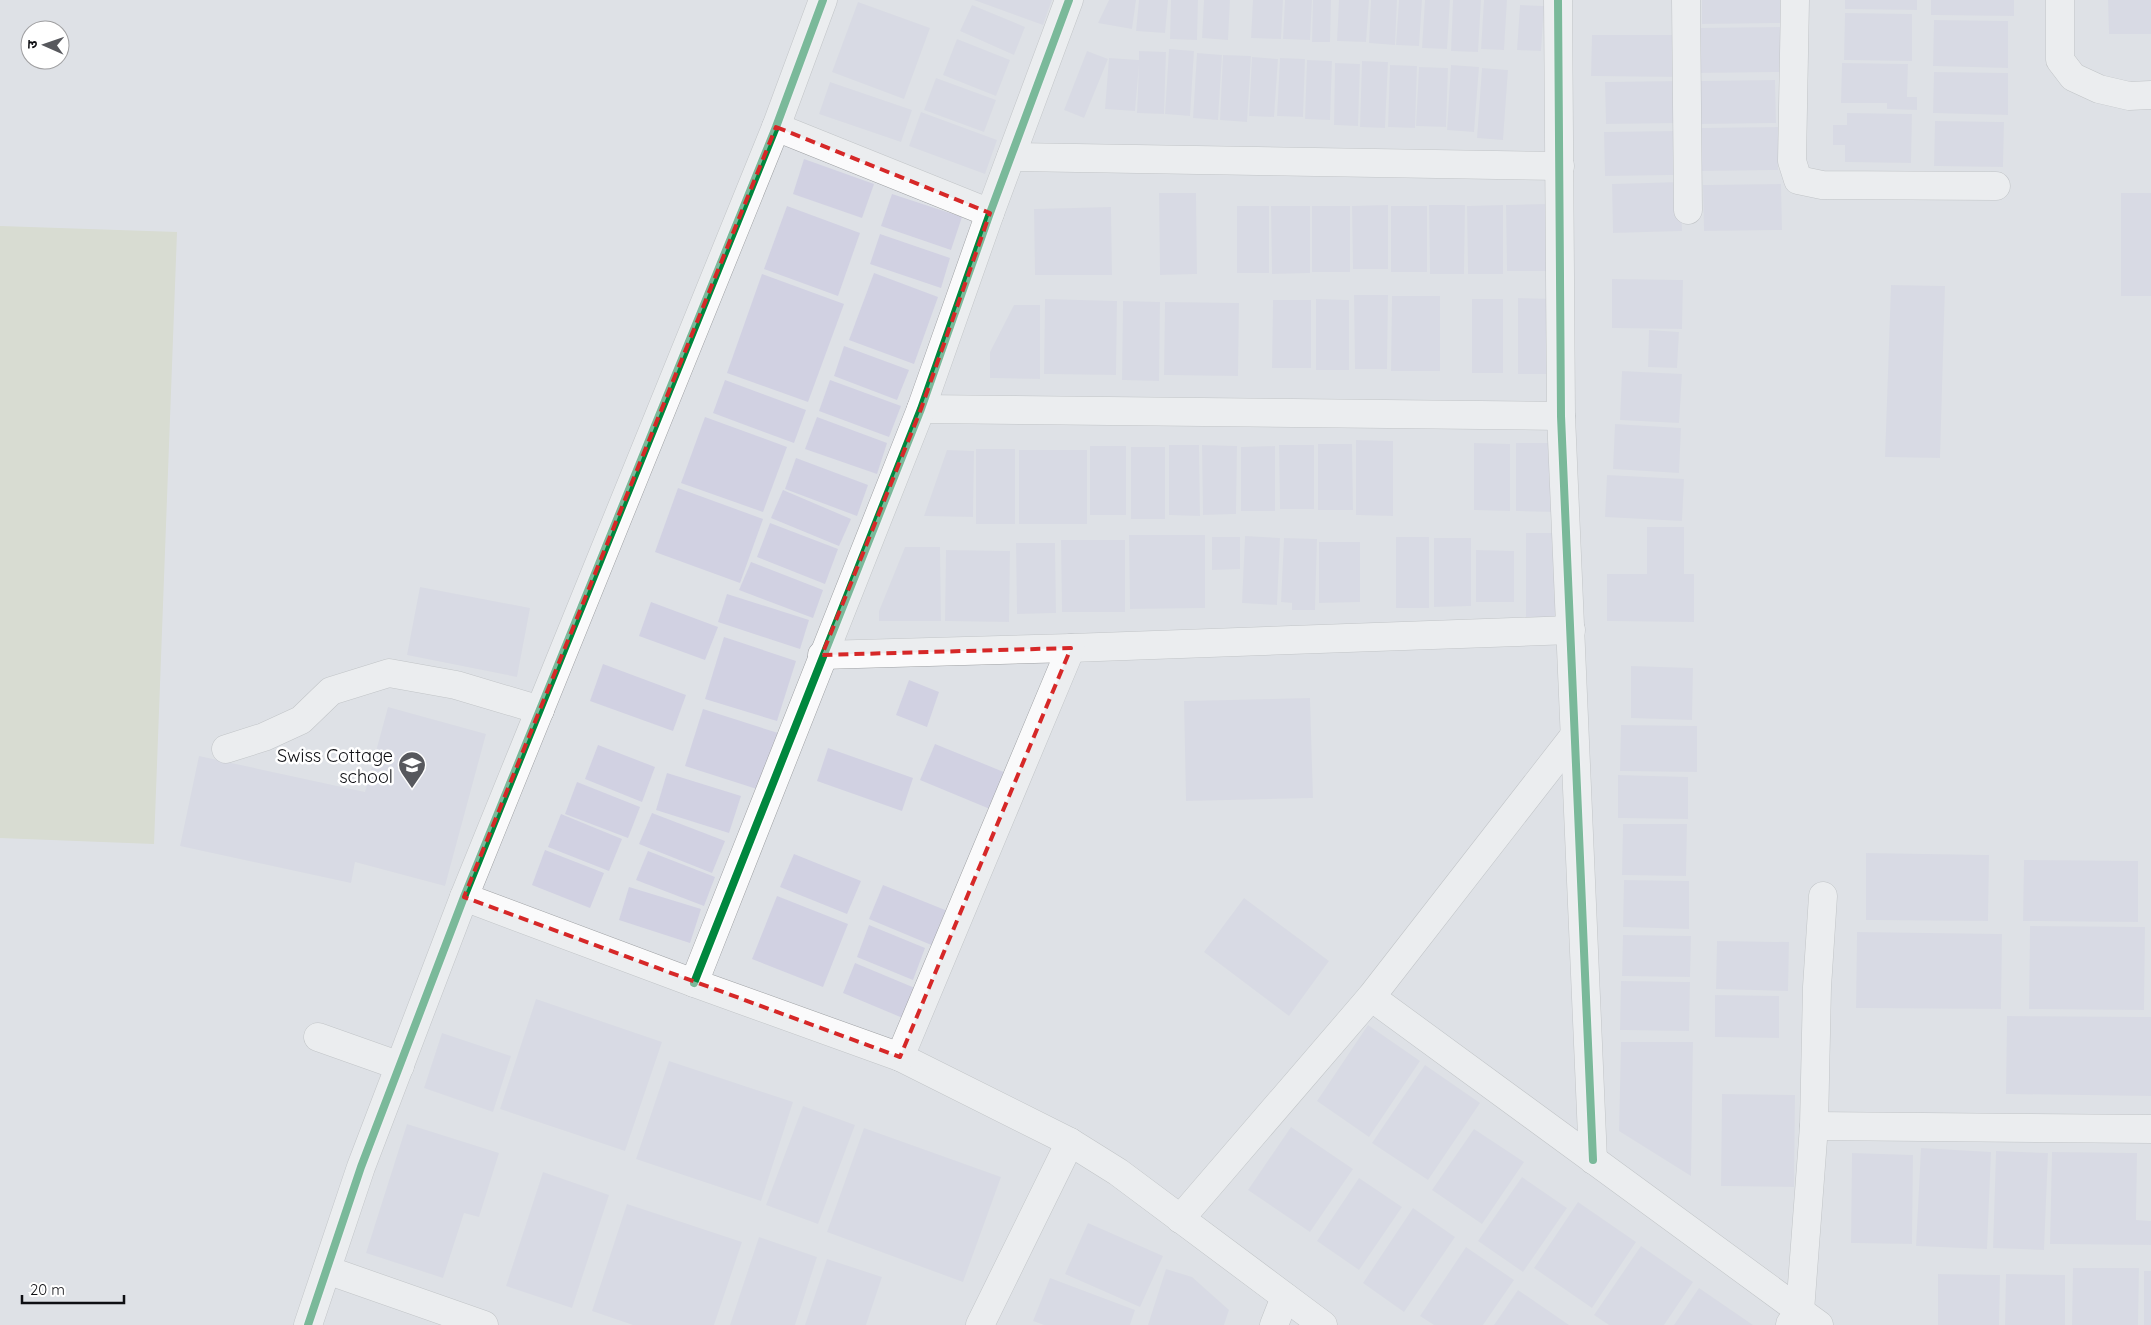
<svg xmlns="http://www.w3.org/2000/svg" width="2151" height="1325" viewBox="0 0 2151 1325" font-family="Quicksand,'Noto Sans Devanagari',sans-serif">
  <rect width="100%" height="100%" fill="#dee1e6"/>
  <polygon fill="#d0d4ba" points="0,226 177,232 154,844 0,838"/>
  <g fill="#d1d1e2">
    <polygon points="974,0 1052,0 1043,25"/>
    <polygon points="1109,0 1136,0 1132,29 1098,23"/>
    <polygon points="1139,0 1168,0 1165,33 1136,31"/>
    <polygon points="1171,0 1198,0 1197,40 1170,39"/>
    <polygon points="1204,0 1230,0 1228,40 1202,38"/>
    <polygon points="1253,0 1283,0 1281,39 1251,38"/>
    <polygon points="1285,0 1312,0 1310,40 1283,39"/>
    <polygon points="1313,0 1331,0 1330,42 1312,42"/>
    <polygon points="1339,0 1369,0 1366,42 1337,41"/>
    <polygon points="1371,0 1397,0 1395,45 1369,43"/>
    <polygon points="1399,0 1422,0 1419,46 1396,45"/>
    <polygon points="1425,0 1450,0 1447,49 1422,48"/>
    <polygon points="1453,0 1481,0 1478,52 1451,51"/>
    <polygon points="1484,0 1507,0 1504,50 1481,49"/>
    <polygon points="1702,0 1780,0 1781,23 1702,24"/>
    <polygon points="1845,0 1917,0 1917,10 1845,9"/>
    <polygon points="1931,0 2014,0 2014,16 1931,15"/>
    <polygon points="2108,0 2151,0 2151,34 2109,34"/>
    <polygon points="858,2 930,28 904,99 832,72"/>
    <polygon points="972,5 1025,27 1014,55 960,31"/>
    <polygon points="1520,5 1544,6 1541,51 1517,50"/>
    <polygon points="1845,13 1912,14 1912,61 1844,60"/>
    <polygon points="1934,20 2008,21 2008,68 1933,66"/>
    <polygon points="1781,27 1781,72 1697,73 1696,28"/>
    <polygon points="1592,35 1679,35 1679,77 1591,76"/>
    <polygon points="957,39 1010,60 996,96 943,75"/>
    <polygon points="1169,49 1194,51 1190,116 1165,114"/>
    <polygon points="1087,51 1108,59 1084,118 1064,110"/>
    <polygon points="1139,51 1166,52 1164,114 1137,113 1139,65 1135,111 1105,109 1109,58 1139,60"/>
    <polygon points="1197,53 1222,55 1218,120 1193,118"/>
    <polygon points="1223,55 1251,56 1247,122 1220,120"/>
    <polygon points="1252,57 1278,59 1274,117 1249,116"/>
    <polygon points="1280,58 1305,59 1303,117 1277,116"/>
    <polygon points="1307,60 1332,61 1330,120 1305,119"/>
    <polygon points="1362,61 1388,62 1385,128 1360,127"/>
    <polygon points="1335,63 1360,64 1358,126 1334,125"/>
    <polygon points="1842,63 1908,64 1907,97 1917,97 1917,110 1887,109 1887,103 1841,103"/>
    <polygon points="1390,65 1417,66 1415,128 1388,127"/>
    <polygon points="1451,65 1479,67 1474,132 1447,130"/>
    <polygon points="1419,67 1448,68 1446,127 1416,126"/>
    <polygon points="1482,68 1508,70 1503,140 1477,138"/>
    <polygon points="1934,72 2008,73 2008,115 1933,113"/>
    <polygon points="936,78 996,100 984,132 924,110"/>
    <polygon points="1775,80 1776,123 1701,124 1701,81"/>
    <polygon points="1679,81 1680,123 1606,124 1605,82"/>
    <polygon points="830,82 912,110 901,142 819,114"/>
    <polygon points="921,112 997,140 985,174 909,146"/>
    <polygon points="1847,113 1912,114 1911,163 1845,162 1845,145 1833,145 1833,125 1847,125"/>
    <polygon points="1935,121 2004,122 2003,167 1934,166"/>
    <polygon points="1778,127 1778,170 1701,171 1701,128"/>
    <polygon points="1675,131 1675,175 1605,176 1604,132"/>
    <polygon points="804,159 874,184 862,218 793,194"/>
    <polygon points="1681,182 1682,231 1613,233 1612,184"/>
    <polygon points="1781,184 1782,230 1704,231 1703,185"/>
    <polygon points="1159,193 1196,193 1197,274 1160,275"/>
    <rect x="2121" y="193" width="30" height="103"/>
    <polygon points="892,194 962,217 951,250 881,226"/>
    <polygon points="1546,204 1547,271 1507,271 1506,205"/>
    <polygon points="1388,205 1388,269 1353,269 1352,206"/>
    <polygon points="1429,205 1465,205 1464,274 1430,274"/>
    <polygon points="1503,205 1503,274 1468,274 1467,206"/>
    <polygon points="787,206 860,233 838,296 764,269"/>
    <rect x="1237" y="206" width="32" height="67"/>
    <polygon points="1271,206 1310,206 1310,273 1272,274"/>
    <rect x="1312" y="206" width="38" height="66"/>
    <rect x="1391" y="206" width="36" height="66"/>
    <polygon points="1111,207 1112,275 1035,275 1034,209"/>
    <polygon points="880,234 950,258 941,288 870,264"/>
    <polygon points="874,273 938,297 914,364 849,340"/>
    <polygon points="762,274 844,304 808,402 727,373"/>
    <polygon points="1612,279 1683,280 1682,329 1612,328"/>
    <polygon points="1891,285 1945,286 1940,458 1885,457"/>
    <polygon points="1354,295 1388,295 1387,369 1355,369"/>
    <polygon points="1392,296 1440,296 1440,371 1391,371"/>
    <polygon points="1518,298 1555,299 1555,374 1518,374"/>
    <polygon points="1045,299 1117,301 1116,375 1044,374"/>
    <polygon points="1316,299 1349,300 1349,370 1316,370"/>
    <rect x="1472" y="299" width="31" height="74"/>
    <polygon points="1273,300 1311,300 1311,368 1272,368"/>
    <polygon points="1123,301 1160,302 1159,381 1122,380"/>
    <polygon points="1165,302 1239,303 1238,376 1164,375"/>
    <polygon points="1014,305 1040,305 1040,379 990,378 990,352"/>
    <polygon points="1649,330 1679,332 1677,368 1648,367"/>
    <polygon points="844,346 909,370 897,400 834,376"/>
    <polygon points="1622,371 1682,374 1679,423 1620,420"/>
    <polygon points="725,380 806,410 794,443 713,413"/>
    <polygon points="830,380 901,406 889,437 819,411"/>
    <polygon points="705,417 787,447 763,512 681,483"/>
    <polygon points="817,417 887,443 877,474 805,449"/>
    <polygon points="1615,424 1681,428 1679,473 1613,469"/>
    <polygon points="1356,440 1393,441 1393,516 1356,515"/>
    <polygon points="1474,443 1510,444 1510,511 1474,510"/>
    <polygon points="1516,443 1556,443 1555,512 1516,511"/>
    <polygon points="1318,444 1352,444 1353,510 1318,510"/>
    <polygon points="1169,445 1199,445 1200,516 1169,515"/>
    <polygon points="1202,445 1237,446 1236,514 1203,515"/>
    <polygon points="1279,445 1314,445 1314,509 1280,509"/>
    <rect x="1090" y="446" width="36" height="69"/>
    <polygon points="1275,446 1275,511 1241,511 1241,447"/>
    <rect x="1131" y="447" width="34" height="72"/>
    <rect x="976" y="449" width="39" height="75"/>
    <polygon points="947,450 974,451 973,517 924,516"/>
    <rect x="1019" y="450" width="68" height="74"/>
    <polygon points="796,458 868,485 857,516 785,489"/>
    <polygon points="1607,475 1684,479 1682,521 1605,517"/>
    <polygon points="678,488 763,519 740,583 655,552"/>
    <polygon points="783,490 851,519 839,546 771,518"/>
    <polygon points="770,523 838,549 825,584 757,557"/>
    <polygon points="1647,527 1684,527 1684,574 1694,574 1694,622 1607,621 1607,574 1647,574"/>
    <polygon points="1526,533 1562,533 1561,618 1526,617"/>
    <polygon points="1129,535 1205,535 1205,608 1130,609"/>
    <polygon points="1245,536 1280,538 1277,605 1242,603"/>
    <polygon points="1212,537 1240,537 1240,569 1212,570"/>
    <rect x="1396" y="537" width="33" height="71"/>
    <polygon points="1284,538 1317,539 1315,610 1292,610 1292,603 1281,602"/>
    <polygon points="1434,538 1471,538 1471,606 1434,607"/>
    <polygon points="1061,540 1125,540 1125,612 1062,612"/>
    <polygon points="1319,542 1360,542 1360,602 1319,603"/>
    <polygon points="1016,543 1055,543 1056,613 1017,614"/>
    <polygon points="905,547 940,547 941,621 879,621 879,611"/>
    <polygon points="946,550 1010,551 1009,622 945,621"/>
    <polygon points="1476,550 1514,551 1514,602 1476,602"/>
    <polygon points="751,562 823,590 813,618 739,590"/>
    <polygon points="420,587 530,608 517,677 407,655"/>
    <polygon points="727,594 809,620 800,649 718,622"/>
    <polygon points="651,602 718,627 705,660 639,636"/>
    <polygon points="724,637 796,661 777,721 705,699"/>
    <polygon points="603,664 686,695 673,731 590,701"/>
    <polygon points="1631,666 1693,668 1692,720 1631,718"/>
    <polygon points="909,680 939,692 927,727 896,715"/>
    <polygon points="1310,698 1313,798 1186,801 1184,701"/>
    <polygon points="388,707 486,734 445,886 355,862 351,883 180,846 199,756 365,792"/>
    <polygon points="703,709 778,733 760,790 685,766"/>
    <polygon points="1621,725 1697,726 1697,772 1620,771"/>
    <polygon points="935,744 1016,777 1002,814 920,780"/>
    <polygon points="598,745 655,767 642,802 585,779"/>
    <polygon points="828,748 913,778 902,811 817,781"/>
    <polygon points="667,773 741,796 729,833 656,810"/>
    <polygon points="1618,775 1688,777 1688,819 1618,818"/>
    <polygon points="577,782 640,807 628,838 565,814"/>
    <polygon points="652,813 725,841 712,873 639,844"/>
    <polygon points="561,814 622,839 609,871 548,847"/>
    <polygon points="1623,824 1687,824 1686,876 1622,875"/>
    <polygon points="545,850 604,873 590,908 532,885"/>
    <polygon points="648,851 715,877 704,906 636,880"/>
    <polygon points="1866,853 1989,855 1988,921 1866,920"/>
    <polygon points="794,854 861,881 847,914 780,887"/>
    <polygon points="2024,860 2138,861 2138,922 2023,921"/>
    <polygon points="1624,880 1689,881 1689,929 1623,927"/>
    <polygon points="883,885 955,914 941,949 869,919"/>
    <polygon points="629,887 701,909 690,943 619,920"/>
    <polygon points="777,896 848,924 823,987 752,959"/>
    <polygon points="1244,898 1329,961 1289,1016 1204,952"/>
    <polygon points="869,925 925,948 913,980 857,957"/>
    <polygon points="2030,926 2145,927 2144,1010 2029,1009"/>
    <polygon points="1857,932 2002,934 2001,1009 1856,1008"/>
    <polygon points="1623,935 1691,936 1690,977 1622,976"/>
    <polygon points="1717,941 1789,942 1788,991 1716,989"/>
    <polygon points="855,963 922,991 910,1021 843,993"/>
    <polygon points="1621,981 1690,982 1689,1031 1620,1030"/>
    <polygon points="1715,995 1779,996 1779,1038 1715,1037"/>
    <polygon points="536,999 662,1042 625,1151 500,1109"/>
    <polygon points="2007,1016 2151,1017 2151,1096 2006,1094"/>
    <polygon points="1368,1025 1420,1061 1369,1137 1317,1101"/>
    <polygon points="442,1033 511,1056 493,1112 424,1088"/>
    <polygon points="1621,1042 1693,1042 1691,1176 1619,1131"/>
    <polygon points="669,1061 793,1102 761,1201 636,1159"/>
    <polygon points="1425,1065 1480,1103 1428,1180 1372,1143"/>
    <polygon points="1722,1094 1795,1095 1794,1187 1721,1186"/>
    <polygon points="803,1106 855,1125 818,1224 766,1205"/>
    <polygon points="407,1124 499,1153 479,1217 464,1213 443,1278 366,1253"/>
    <polygon points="1291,1127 1353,1169 1310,1232 1248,1190"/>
    <polygon points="864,1128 1001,1177 963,1282 827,1232"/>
    <polygon points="1474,1129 1524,1162 1482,1224 1432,1190"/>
    <polygon points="1921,1148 1991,1152 1987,1249 1916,1246"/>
    <polygon points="1996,1151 2048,1153 2044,1250 1993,1248"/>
    <polygon points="2052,1152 2137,1153 2136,1220 2151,1221 2151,1245 2050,1244"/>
    <polygon points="1852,1153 1913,1155 1912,1244 1851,1243"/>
    <polygon points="543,1172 609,1195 572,1308 506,1286"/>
    <polygon points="1522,1177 1567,1208 1523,1272 1478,1241"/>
    <polygon points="1359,1178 1402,1207 1359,1270 1317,1241"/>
    <polygon points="1578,1202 1636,1242 1592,1308 1534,1268"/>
    <polygon points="627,1204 742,1242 714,1325 633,1325 592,1311"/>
    <polygon points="1413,1208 1455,1237 1404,1312 1363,1283"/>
    <polygon points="1088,1223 1163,1256 1140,1307 1065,1274"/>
    <polygon points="759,1237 817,1257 795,1325 730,1325"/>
    <polygon points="1641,1246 1693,1282 1664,1325 1609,1325 1594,1315"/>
    <polygon points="1466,1247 1514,1280 1483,1325 1434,1325 1420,1316"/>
    <polygon points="827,1259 882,1277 866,1325 805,1325"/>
    <polygon points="2073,1268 2139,1268 2138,1325 2072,1325"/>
    <polygon points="1166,1269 1192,1277 1229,1310 1224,1325 1148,1325"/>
    <rect x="2144" y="1271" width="7" height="54"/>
    <polygon points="1938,1274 2000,1275 1999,1325 1938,1325"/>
    <polygon points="2006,1274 2065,1275 2065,1325 2005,1325"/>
    <polygon points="1050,1278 1135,1310 1130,1325 1044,1325 1033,1321"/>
    <polygon points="1699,1288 1753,1325 1674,1325"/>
    <polygon points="1518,1290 1569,1325 1494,1325"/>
  </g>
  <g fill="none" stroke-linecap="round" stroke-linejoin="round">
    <g stroke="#9ea0a3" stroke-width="29">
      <g id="minor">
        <polyline points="1558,0 1561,416 1593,1160"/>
        <polyline points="1686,0 1688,210"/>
        <polyline points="1795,0 1792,161 1798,180 1822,185 1996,186"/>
        <polyline points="2060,0 2060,60 2073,77 2099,89 2129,96 2151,95"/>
        <polyline points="776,127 990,213"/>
        <polyline points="1011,157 1560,166"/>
        <polyline points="921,409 1561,416"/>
        <polyline points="822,655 1071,648 1571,630"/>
        <polyline points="226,749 264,737 301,720 331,691 389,673 456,685 540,710"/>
        <polyline points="464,897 694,983 900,1057 1070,1142 1118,1172 1323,1325"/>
        <polyline points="694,983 921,409 990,213 1069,0"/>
        <polyline points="1371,997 1819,1325"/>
        <polyline points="318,1037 400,1066"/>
        <polyline points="900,1057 1071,648"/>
        <polyline points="1814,1126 2151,1129"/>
        <polyline points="1180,1219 1371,997 1574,736"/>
        <polyline points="327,1270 484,1325"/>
        <polyline points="1790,1324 1800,1311 1814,1126 1817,987 1823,896"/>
        <polyline points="308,1325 361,1167 464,897 776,127 823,0"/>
        <polyline points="980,1325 1070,1142"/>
        <polyline points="1274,1325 1285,1297"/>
      </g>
    </g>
    <use href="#minor" stroke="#fafafb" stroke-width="28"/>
    <g stroke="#fff" stroke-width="11">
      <g id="cycleway">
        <polyline points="1558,0 1561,416 1593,1160"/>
        <polyline points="694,983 921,409 990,213 1069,0"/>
        <polyline points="308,1325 361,1167 464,897 776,127 823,0"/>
      </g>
    </g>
    <use href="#cycleway" stroke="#00873e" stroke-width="8"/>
  </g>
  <path d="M0 0H2151V1325H0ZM776,127L990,213L921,409L822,655L1071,648L900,1057L464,897Z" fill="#dee1e6" fill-opacity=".55" fill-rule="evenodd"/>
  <path fill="none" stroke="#d62828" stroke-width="4" stroke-dasharray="10 6" stroke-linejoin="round" d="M776,127L990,213L921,409L822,655L1071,648L900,1057L464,897Z"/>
  <defs>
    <g id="school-pin" transform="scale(1.4375)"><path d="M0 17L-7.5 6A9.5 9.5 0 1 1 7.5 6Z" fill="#57585d" stroke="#fff"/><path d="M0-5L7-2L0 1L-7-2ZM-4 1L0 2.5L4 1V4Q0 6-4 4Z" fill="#fff"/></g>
  </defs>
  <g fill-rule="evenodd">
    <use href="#school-pin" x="412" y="765"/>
  </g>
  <g text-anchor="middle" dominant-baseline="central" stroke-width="5" stroke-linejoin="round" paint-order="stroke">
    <g font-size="18" fill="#0e0f13" stroke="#fff" text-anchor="end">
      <text x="393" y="755">Swiss Cottage<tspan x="393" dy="21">school</tspan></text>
    </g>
  </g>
  <g transform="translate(45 45) rotate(272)"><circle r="24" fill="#ffffff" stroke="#9f9fa1"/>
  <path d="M0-4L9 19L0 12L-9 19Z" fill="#57585d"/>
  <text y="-8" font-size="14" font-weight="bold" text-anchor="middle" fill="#0e0f13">उ</text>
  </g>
  <path d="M22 1295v8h102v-8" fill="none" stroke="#0e0f13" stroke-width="2.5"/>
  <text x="30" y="1295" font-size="15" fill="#0e0f13" stroke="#ffffff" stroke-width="4" paint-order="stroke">20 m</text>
</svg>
